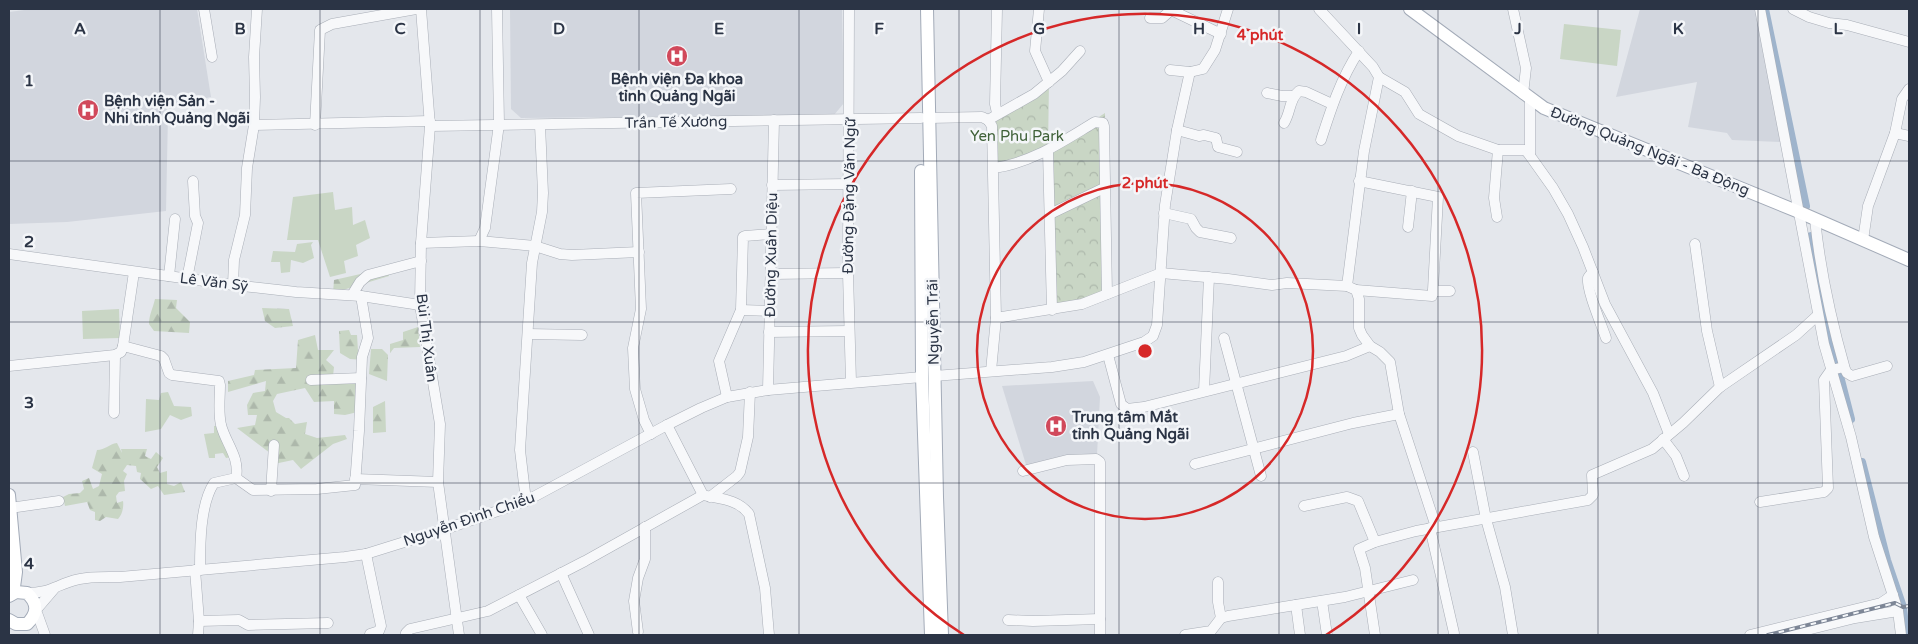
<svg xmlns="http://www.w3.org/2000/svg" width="1918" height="644" viewBox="0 0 1918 644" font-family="'Varela Round',sans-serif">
  <defs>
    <pattern id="forest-firs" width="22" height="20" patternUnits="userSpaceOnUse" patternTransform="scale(1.25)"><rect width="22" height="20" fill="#c9d6c5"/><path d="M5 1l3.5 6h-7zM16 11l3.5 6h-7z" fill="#adb8ab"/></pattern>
    <pattern id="park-crowns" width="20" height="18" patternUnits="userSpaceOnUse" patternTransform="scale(1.25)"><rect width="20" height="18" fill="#c9d6c5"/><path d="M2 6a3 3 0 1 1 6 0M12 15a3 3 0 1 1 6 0" fill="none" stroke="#adb8ab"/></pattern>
  </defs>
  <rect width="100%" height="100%" fill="#e4e7ec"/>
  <g fill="#d2d6de">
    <polygon points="32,9 197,9 211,97 166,107 168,114 166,211 67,222 9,224 9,12"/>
    <polygon points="510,9 842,9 844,103 834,115 521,118 511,109"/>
    <polygon points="1640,9 1755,9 1783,142 1732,140 1727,133 1688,127 1697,82 1616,97"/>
    <polygon points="1093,381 1100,397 1097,455 1027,468 1002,386"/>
  </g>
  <g fill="#c9d6c5">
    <polygon points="1564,24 1621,30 1617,66 1560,59"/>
    <polygon points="333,192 335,210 352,207 353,225 365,220 370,238 356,245 358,256 344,261 346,273 330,277 318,240 287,240 293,197"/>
    <polygon points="313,242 311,245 314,258 303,263 291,260 290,272 281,273 280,262 271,262 273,251 295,252 297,244"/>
    <polygon points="119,309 120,338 83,339 82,311"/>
    <polygon points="168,392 174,406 191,407 192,416 181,420 170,415 161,429 145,432 146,399 159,400 161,393"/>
    <polygon points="214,426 222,426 236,456 226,458 223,453 215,454 215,458 209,458 204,434 214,433"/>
  </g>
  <g fill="url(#forest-firs)">
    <polygon points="387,268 389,276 333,293 334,280"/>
    <path d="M155,299L177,300L176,308L190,322L189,333L154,331L149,324C149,315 153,308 155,299Z"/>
    <polygon points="262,308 289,309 293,326 275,328 265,321"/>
    <polygon points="418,327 420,347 394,348 390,353 390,344 403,340 403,332"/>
    <polygon points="349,330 351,335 357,335 358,351 365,351 363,360 350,359 340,353 339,331"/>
    <polygon points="315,335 318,350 334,350 326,360 334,367 333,376 351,384 361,383 362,411 345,415 334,414 334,401 314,402 305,388 277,394 273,401 276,412 286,418 289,418 295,424 307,422 305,434 317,438 345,435 347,439 333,444 301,469 293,460 274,464 270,453 237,428 255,425 257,415 248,415 247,405 253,393 265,391 266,381 228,392 228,381 254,375 255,370 296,368 298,340"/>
    <polygon points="371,349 382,349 388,355 387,381 369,374"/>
    <polygon points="385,401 386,432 373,433 373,407"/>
    <path d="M117,443L122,453L121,449H147L145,456L151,459L156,452L163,458L157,467L160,473L167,471V484L174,486L181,482L185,492L164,495L158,486L151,489L140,479L141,473L137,472L136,466L127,465L123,471L127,474L124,481L125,491L119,492L116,496L117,503L123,501C124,507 122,515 118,519L106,517L100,521L95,520V512L90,510L87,502L65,506L63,497L69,494L80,493L84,489L82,481L89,478L93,489L99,486L102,474L92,468L97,450C105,450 109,444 117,443Z"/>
  </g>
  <path fill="url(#park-crowns)" d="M1049,82L1048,150L1105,113L1107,294C1096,311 1071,309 1052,310L1048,152L994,168L988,120Z"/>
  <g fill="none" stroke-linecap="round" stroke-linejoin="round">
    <g stroke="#9fb4cc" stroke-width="8">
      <polyline points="1765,9 1806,206"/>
      <polyline points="1811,236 1816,282 1851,419"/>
      <polyline points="1862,462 1887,560 1903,607 1906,635"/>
    </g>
    <g stroke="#a9aeb7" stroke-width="11">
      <g id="minor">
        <polyline points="204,9 212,57"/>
        <polyline points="421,9 430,126 421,243 420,305 440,424 438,482 459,635"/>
        <polyline points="849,9 848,273 851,382"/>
        <polyline points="997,9 995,104 997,113"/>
        <polyline points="1039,9 1035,51 1049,82"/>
        <polyline points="1169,9 1221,34"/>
        <polyline points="1319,9 1373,67 1379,77 1364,151 1347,286"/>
        <polyline points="1513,9 1526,68 1523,94"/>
        <polyline points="1760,9 1824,344 1851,437 1874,537 1898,611 1901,635"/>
        <polyline points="1793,9 1809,17 1829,23 1847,25 1909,42"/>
        <polyline points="1150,18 1162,18 1170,11"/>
        <polyline points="1170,70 1190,72"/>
        <polyline points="1379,77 1405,92 1419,114 1458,136 1498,150 1494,198 1497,217"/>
        <polyline points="1267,93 1282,96 1294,96"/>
        <polyline points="1530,100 1530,155"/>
        <polyline points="928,118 982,117 988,120 992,126 996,318 991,371"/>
        <polyline points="988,120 1034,94 1062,71 1080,51"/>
        <path d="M1284,123C1291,112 1289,99 1299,91L1306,92L1332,104"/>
        <polyline points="254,125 430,121"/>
        <polyline points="315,125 320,30 332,24 416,9"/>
        <polyline points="430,126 921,118"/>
        <polyline points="1177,130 1199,136 1204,135 1216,138 1218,147 1237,152"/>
        <polyline points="1895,133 1909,136"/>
        <path d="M1321,140C1331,109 1341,78 1359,51"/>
        <polyline points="1498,150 1525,150 1528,153 1553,188 1568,214 1583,247 1605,304 1653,393 1669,434"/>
        <polyline points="1048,151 1052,310"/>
        <path d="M994,168C1032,163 1063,141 1095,122L1103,123L1104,126L1107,294"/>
        <polyline points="1359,181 1438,197 1433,290 1435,291 1450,291"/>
        <polyline points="772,185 849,184"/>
        <polyline points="1164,213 1191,219 1196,228 1200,232 1231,238"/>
        <polyline points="1050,214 1104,188"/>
        <path d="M1815,219C1820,269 1831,320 1845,369L1847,373L1852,376L1887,366"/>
        <polyline points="1408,227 1412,191"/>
        <polyline points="1863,240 1868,206 1895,133 1902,99 1909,89"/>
        <polyline points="479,241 485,228 499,124 497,9"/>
        <polyline points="421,243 479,241 535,246 560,254 572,255 639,252"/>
        <polyline points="1695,244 1707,331 1720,387"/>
        <polyline points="9,254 233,285 296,292 361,296 420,305"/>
        <path d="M1593,272C1591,274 1589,276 1588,278C1586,289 1602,326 1606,338"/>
        <polyline points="771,274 848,273"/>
        <polyline points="169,276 175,219"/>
        <polyline points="187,279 198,223 195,216 193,181"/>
        <polyline points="233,285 234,260 245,215 247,168 254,125 255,97 254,57 257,9"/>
        <polyline points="1356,290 1432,296 1433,291"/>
        <polyline points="352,295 360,282 368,275 421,261"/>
        <polyline points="741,310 770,311"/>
        <polyline points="996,318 1082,304 1161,273 1228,279 1272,285 1287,283 1347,286 1356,290 1359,299 1359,328 1362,335 1370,346 1380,352 1390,362 1399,414 1436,527"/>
        <polyline points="769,332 849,331"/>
        <polyline points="528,334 582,335"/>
        <polyline points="1224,338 1261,476"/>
        <polyline points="123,346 134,272"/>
        <polyline points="1108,355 1121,404 1127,409 1144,407 1346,356 1370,346"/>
        <path d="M9,366L115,355L121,352L123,346L161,356L164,359L169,373L172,375L219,381L220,385C220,398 218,412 221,425C226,444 240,457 236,478L214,483C200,504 200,545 200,570"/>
        <polyline points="934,376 1052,367 1084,362 1144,342 1153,336 1157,325 1165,205 1177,130 1189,76 1190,72 1203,69 1215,50 1228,9"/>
        <polyline points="311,380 361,378"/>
        <polyline points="768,390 774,120"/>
        <polyline points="1204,391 1209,277"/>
        <polyline points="727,397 719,361 741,310 743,237 745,236 771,234"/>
        <polyline points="114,413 115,355"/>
        <polyline points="667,425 703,495"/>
        <polyline points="651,434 644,420 635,389 633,348 641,309 636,193 731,189"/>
        <polyline points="1663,439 1676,456 1684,476"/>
        <polyline points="1473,452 1486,519 1505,587 1513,635"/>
        <polyline points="1195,464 1353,423 1399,414"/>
        <polyline points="1023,471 1067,460 1096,459 1100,462 1100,635"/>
        <polyline points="236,478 253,490 317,489 355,485 359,431 362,357 368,338 361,296"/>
        <polyline points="355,479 438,482"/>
        <polyline points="271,491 274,445"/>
        <polyline points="710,497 737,476 740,472 748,437 750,392"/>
        <polyline points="526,501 520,450 532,263 542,212 543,193 540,125"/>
        <polyline points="1760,502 1824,492 1828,488 1824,380 1831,370 1844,367"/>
        <polyline points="1304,506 1347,497 1358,501 1375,542"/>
        <polyline points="10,508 59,501"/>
        <polyline points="1430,528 1454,633"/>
        <polyline points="366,554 381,626 379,631 370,634"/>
        <polyline points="195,570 199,621 198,635"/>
        <polyline points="561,573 589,635"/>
        <polyline points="1218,582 1218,602 1221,618"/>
        <path d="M27,593C46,593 52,588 69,582C85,576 103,577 120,577L345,557L366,554L446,529L526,501L667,425L701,408L727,397L768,390L922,377"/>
        <polyline points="519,595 542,635"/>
        <polyline points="1322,601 1327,635"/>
        <polyline points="1296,605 1300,635"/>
        <polyline points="1008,620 1033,621 1100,619"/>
        <polyline points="199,621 239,620 248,625 328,623"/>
        <polyline points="638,632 634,601 638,578 645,559 645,527"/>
        <polyline points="45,635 36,610 54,589"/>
        <path d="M407,635L406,633L410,629L488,611L585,561L703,495C720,499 738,499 749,514L765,588L769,635"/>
        <polyline points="1185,635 1211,631 1221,618 1228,616 1345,597 1413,580"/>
        <polyline points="1375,635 1365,568 1359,549 1375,542 1416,531 1588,500 1593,495 1592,475 1652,449 1683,423 1720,387 1796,335 1818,315"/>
        <polyline points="1750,635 1881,603 1893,595"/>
        <polyline points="1787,635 1855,618 1898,611"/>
      </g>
    </g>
    <g stroke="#a3abb8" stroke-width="14">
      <g id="major">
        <polyline points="927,9 937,497 942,635"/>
        <polyline points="1410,9 1544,108 1799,212 1909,260"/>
        <polyline points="921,171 922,377 931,635"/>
        <polyline points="9,495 16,572 14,587 9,595"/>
        <path d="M9,596L16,592L27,593C39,604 37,614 27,624H16L9,620"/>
      </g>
    </g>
    <use href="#minor" stroke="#f7f8fa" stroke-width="10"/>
    <use href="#major" stroke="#fff" stroke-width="12"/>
    <g stroke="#7d8696" stroke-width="4">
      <polyline id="rail" points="1768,635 1895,603 1903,607 1909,606"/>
    </g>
    <use href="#rail" stroke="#f4f6f9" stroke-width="2" stroke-dasharray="5.5" stroke-linecap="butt"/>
  </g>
  <path fill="none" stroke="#2b3445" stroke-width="1" stroke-opacity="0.55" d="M160,9V635M320,9V635M480,9V635M639,9V635M799,9V635M959,9V635M1119,9V635M1279,9V635M1438,9V635M1598,9V635M1758,9V635M9,161H1909M9,322H1909M9,483H1909"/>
  <g fill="none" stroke="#d62828" stroke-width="2.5">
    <circle cx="1145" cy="351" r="168"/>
    <path d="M964 635A337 337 0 1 1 1326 635"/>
  </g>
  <defs>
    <g id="hospital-disc" transform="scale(1.125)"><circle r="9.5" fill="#d1495b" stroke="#f4f6f9"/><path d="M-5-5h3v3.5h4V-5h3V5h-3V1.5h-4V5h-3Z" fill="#fff"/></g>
  </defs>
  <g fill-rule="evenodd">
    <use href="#hospital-disc" x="677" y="56"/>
    <use href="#hospital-disc" x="88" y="110"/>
    <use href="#hospital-disc" x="1056" y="426"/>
  </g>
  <g text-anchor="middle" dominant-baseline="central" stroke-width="5" stroke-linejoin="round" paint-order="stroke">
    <g font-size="15" font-weight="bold" fill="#2b3445" stroke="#f4f6f9" text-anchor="start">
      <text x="677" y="79" text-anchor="middle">Bệnh viện Đa khoa<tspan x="677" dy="17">tỉnh Quảng Ngãi</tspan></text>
      <text x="104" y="101">Bệnh viện Sản -<tspan x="104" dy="17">Nhi tỉnh Quảng Ngãi</tspan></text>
      <text x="1072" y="417">Trung tâm Mắt<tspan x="1072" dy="17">tỉnh Quảng Ngãi</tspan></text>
    </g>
    <g font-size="15" fill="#2b3445" stroke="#f4f6f9">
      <text transform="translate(676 122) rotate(-1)">Trần Tế Xương</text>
      <text transform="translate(1650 151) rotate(22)">Đường Quảng Ngãi - Ba Động</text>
      <text transform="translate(849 196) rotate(-89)">Đường Đặng Văn Ngữ</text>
      <text transform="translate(771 255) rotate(-89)">Đường Xuân Diệu</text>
      <text transform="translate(214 282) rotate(7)">Lê Văn Sỹ</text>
      <text transform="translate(933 322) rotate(-91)">Nguyễn Trãi</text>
      <text transform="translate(427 338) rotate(83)">Bùi Thị Xuân</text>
      <text transform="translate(469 519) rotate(-19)">Nguyễn Đình Chiểu</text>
    </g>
    <g font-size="15" fill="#3f6138" stroke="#f4f6f9">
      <text x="1017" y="136">Yen Phu Park</text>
    </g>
  </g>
  <g font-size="16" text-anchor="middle" font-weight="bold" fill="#2b3445" stroke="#f4f6f9" stroke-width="5" stroke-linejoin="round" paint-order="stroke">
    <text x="80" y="34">A</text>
    <text x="240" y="34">B</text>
    <text x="400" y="34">C</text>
    <text x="559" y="34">D</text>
    <text x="719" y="34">E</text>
    <text x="879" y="34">F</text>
    <text x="1039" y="34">G</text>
    <text x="1199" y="34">H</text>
    <text x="1359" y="34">I</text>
    <text x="1518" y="34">J</text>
    <text x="1678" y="34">K</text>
    <text x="1838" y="34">L</text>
    <text x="29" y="86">1</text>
    <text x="29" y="247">2</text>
    <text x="29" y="408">3</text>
    <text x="29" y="569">4</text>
  </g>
  <circle cx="1145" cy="351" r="8" fill="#d62828" stroke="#f4f6f9" stroke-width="2.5"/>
  <g font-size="15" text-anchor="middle" font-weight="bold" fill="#d62828" stroke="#f4f6f9" stroke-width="5" stroke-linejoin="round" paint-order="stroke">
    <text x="1260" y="40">4 phút</text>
    <text x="1145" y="188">2 phút</text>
  </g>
  <rect width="1918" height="644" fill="none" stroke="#2b3445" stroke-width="20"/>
</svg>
